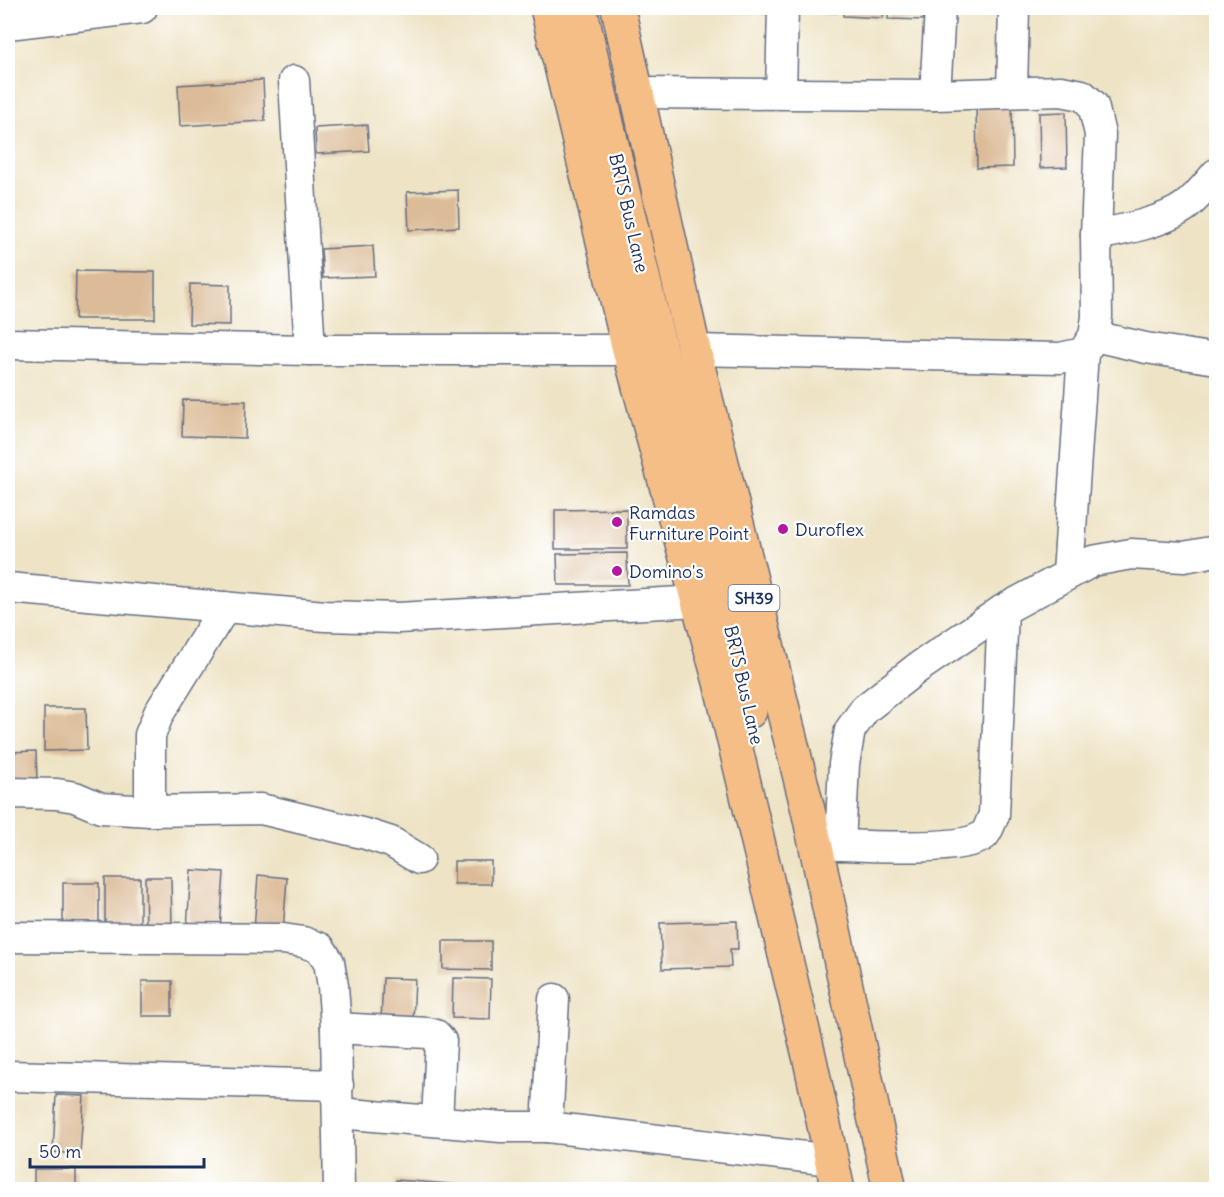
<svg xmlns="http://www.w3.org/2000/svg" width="1224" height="1197" viewBox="0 0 1224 1197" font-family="Delius,sans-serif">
  <rect width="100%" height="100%" fill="#fff"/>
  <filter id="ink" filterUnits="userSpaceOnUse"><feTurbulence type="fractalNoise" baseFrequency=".0167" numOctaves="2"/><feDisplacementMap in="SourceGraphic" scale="12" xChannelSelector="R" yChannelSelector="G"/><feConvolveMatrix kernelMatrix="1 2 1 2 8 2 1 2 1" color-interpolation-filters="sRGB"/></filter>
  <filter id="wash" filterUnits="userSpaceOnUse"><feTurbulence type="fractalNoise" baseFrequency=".008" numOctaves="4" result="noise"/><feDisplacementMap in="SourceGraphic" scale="24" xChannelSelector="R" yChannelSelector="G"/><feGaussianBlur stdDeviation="1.35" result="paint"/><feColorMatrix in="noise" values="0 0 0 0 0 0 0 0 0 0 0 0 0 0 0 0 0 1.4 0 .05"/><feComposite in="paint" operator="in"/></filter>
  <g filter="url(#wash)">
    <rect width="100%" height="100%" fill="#eee3c5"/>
    <g id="blocks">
      <g fill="#dcbc98">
        <polygon points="732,8 773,8 773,14 731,13"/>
        <polygon points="796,8 837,8 837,13 796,11"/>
        <polygon points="843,8 884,8 883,18 843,16"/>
        <polygon points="889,8 928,8 928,20 888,19"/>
        <rect x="1026" y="8" width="50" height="2"/>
        <polygon points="263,80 265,121 180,126 178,85"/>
        <polygon points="1012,103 1013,167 977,168 976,104"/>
        <polygon points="1066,112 1067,167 1040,168 1039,113"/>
        <polygon points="367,125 369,151 316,154 315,128"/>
        <polygon points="458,190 459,227 409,230 407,192"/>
        <polygon points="373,246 375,276 323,278 321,249"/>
        <polygon points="76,271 155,272 155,319 75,319"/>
        <polygon points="190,284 230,285 230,325 189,324"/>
        <polygon points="183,400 246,401 245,438 182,436"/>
        <polygon points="627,509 627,549 555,549 555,510"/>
        <polygon points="627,553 628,585 558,585 557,554"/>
        <polygon points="44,708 86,708 87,750 44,751"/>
        <polygon points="36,751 37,782 8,782 8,752"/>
        <rect x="454" y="861" width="37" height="23"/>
        <polygon points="191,870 224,872 220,931 187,928"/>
        <polygon points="258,875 287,878 283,932 254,930"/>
        <polygon points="145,877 171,877 172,928 146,929"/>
        <rect x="105" y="878" width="35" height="50"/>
        <polygon points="63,883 99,883 99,927 63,928"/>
        <polygon points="737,921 738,949 730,949 731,967 662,969 660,923"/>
        <polygon points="443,941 491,941 491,970 443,969"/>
        <polygon points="383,978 415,979 413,1023 381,1022"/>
        <polygon points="453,978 491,979 490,1019 452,1018"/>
        <rect x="142" y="981" width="30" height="35"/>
        <polygon points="56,1095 84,1096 80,1154 53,1152"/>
        <rect x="34" y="1169" width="42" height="21"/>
        <polygon points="396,1180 463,1185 462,1190 395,1190"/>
      </g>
    </g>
  </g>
  <g filter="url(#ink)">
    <use href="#blocks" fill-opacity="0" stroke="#656e82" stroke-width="1.5"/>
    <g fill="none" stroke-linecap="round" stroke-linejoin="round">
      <g stroke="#656e82" stroke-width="33">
        <g id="minor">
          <polyline points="8,24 142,8"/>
          <polyline points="294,81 310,350"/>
          <polyline points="1012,92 1014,8"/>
          <polyline points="638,93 935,95 1061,91 1082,95 1093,105 1100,134 1096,235 1097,317 1094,336 1083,353 1060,358 694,350"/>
          <polyline points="781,93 783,8"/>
          <polyline points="935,95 940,8"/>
          <path d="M1096,235C1123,230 1165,222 1187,205C1198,196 1207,185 1216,174"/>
          <polyline points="1094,336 1146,348 1216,359"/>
          <polyline points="8,344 310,350 629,350"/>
          <polyline points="1068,573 1083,353"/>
          <polyline points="8,588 325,616 398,618 698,601"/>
          <polyline points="8,793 57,794 75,797 101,808 150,811 261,809 366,834 391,842 419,859"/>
          <polyline points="150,811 150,735 159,713 225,607"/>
          <path d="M821,844C851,845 963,853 984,835C988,831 991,821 994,815L1003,610"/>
          <polyline points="840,845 844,764 850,730 865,709 916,669 1003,610 1093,561 1131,554 1184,557 1216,551"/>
          <polyline points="8,937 283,939 303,942 320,948 329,962 333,986 336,1028 339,1190"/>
          <polyline points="336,1028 428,1033 436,1035 441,1041 437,1121"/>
          <polyline points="8,1076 338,1085"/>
          <polyline points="339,1113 501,1127 547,1127 831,1160"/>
          <polyline points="547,1127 554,999"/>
        </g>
      </g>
      <g stroke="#656e82" stroke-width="36">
        <g id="major">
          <polyline points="547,8 629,350 720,682 810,1060 838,1190"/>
          <polyline points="580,8 660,349 714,556 750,711"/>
          <polyline points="618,8 694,350 808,810 890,1190"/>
        </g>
      </g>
      <use href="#minor" stroke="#fff" stroke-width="30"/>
      <use href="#major" stroke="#f6be87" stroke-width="33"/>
    </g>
  </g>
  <g fill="#b5179e" stroke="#fff" stroke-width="2">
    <circle cx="617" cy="522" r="6"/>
    <circle cx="783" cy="529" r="6"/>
    <circle cx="617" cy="571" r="6"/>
  </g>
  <g text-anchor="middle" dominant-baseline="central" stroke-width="4.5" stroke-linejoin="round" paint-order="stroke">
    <rect fill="#fff" stroke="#5f6d8e" stroke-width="1.5" x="728.5" y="585" width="51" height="26" rx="4.5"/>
    <g font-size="16" font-weight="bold" fill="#1b2f5e">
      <text x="754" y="598">SH39</text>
    </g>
    <g font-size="18" fill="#1b2f5e" stroke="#fff">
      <text transform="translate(629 213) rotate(77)">BRTS Bus Lane</text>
      <text transform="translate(744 685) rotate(77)">BRTS Bus Lane</text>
    </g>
    <g font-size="18" fill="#1b2f5e" stroke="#fff" text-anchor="start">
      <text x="629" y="512">Ramdas<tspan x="629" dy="21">Furniture Point</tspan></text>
      <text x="795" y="529">Duroflex</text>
      <text x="629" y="571">Domino's</text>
    </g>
  </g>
  <rect width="1224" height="1197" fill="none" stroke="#fff" stroke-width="30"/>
  <path d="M30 1158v9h174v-9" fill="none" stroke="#1b2f5e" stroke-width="3"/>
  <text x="39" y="1158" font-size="18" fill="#1b2f5e" stroke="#ffffff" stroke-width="4.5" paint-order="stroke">50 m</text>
</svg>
